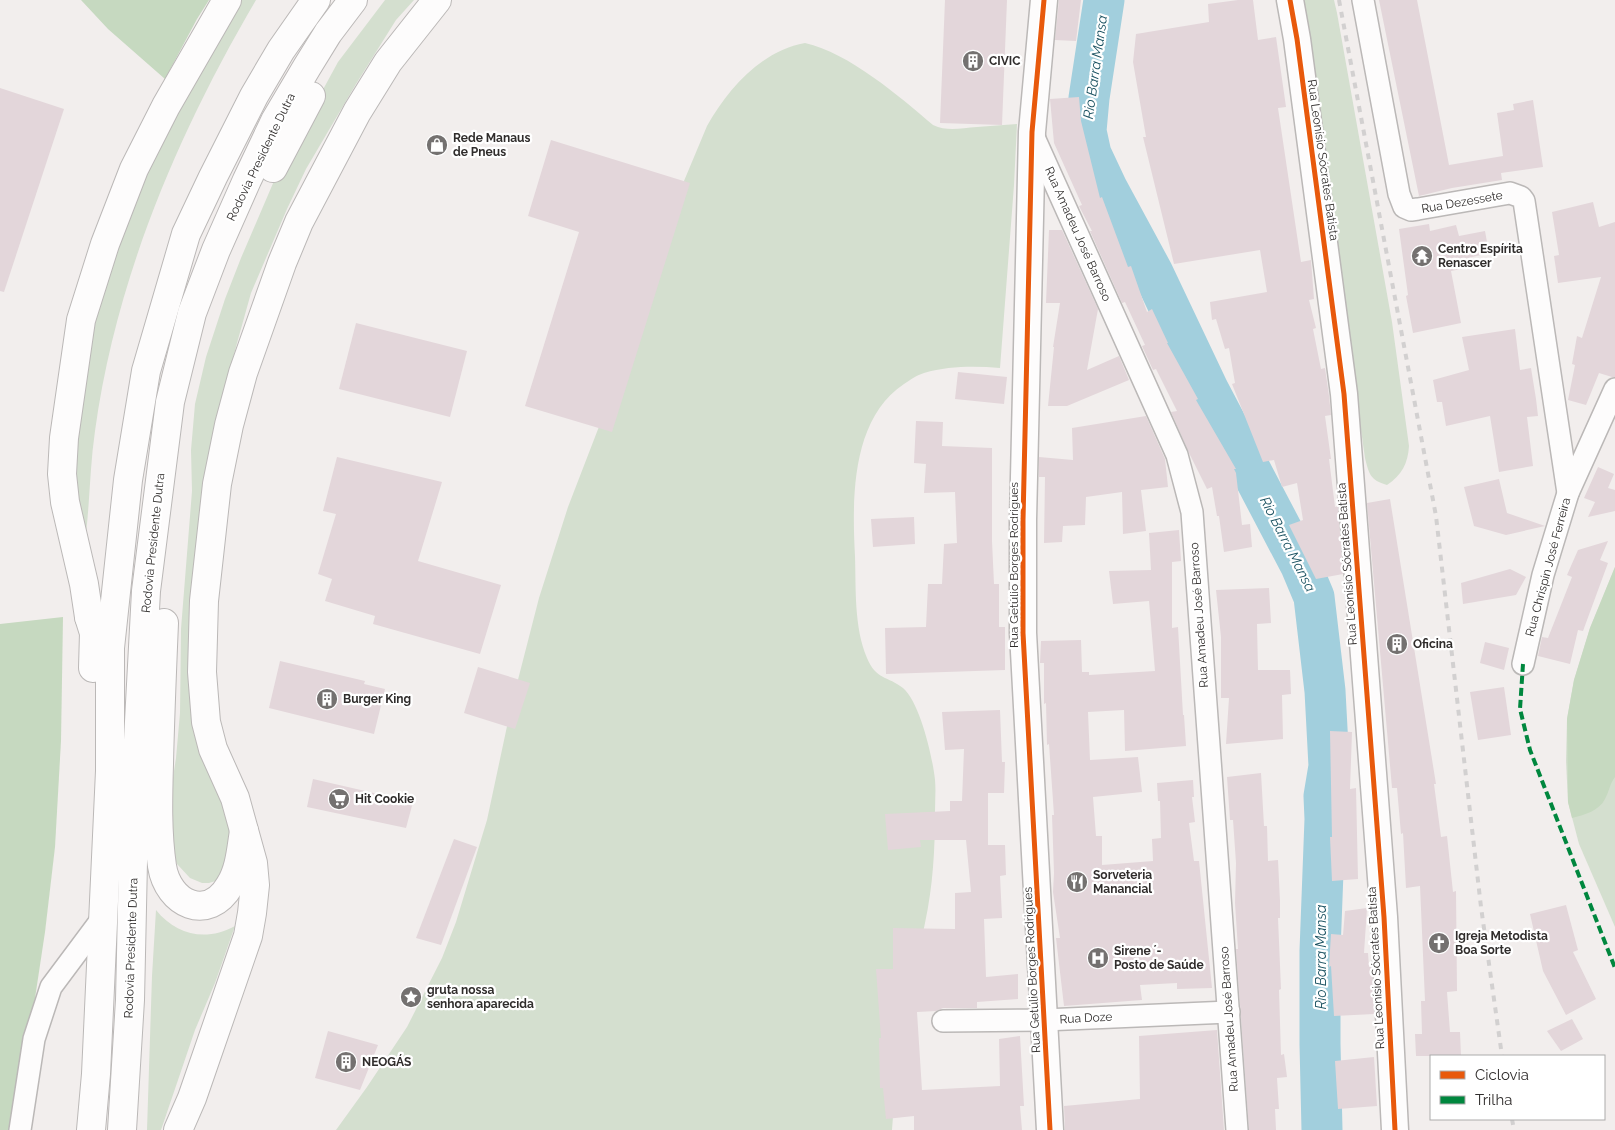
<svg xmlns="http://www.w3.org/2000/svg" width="1615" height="1130" viewBox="0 0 1615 1130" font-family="Raleway,sans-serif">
  <rect width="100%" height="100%" fill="#f2eeed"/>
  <g fill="#d4dfcf">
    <path d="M242,0H256C178,133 116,278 95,431C90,465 90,499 86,533L71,482L89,336L107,278L126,225L150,168L178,109L215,43Z"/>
    <polygon points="385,0 414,0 396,20 356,84 306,169 287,209 251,293 237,343 207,460 200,507 191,683 192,719 200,755 225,810 230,830 232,841 222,879 209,883 202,883 190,878 177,864 171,847 172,784 176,758 180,713 181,629 192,491 191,450 195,404 206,357 225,299 241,258 277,174 338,62"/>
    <path d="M1300,0H1334L1337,13L1392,322L1409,446C1408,463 1402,475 1387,485C1370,480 1369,474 1365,458Z"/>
    <path d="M805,43C849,53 899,96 933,125C948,132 961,128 977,127C990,126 1004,125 1017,124L1014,185L1000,368C974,366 949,366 924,373C917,375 910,380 904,384C851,419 852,500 855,556C856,589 854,627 867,658C876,680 888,676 903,688C920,702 933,759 935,780C936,791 935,801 935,812C935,849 933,886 925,923C919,955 910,987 904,1019C897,1055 895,1093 892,1130H336L367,1087L407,1027L442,958L456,922L487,820L512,703L539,598L568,507L627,354L648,267L707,126C728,89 761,51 805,43Z"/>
    <polygon points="1615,567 1615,927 1579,844 1568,802 1566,761 1567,719 1574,680 1590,628"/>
    <path d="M156,910C176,935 206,942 235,926L215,983L195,1030L161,1130H147L152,976Z"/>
  </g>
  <g fill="#c6d9c0">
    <polygon points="81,0 209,0 197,19 165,79 108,29"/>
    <path d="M1615,567V777C1610,783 1609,792 1605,799C1599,811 1584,815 1572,818L1568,802L1567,719L1574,680L1590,628Z"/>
    <polygon points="63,617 61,741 55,847 45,932 32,1018 10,1130 0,1130 0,624"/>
  </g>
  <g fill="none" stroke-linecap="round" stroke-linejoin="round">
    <polyline stroke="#a2cfdd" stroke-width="41" points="1104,0 1089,98 1086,131 1091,154 1107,188 1153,273 1208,389 1301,566 1314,597 1325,691 1329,766 1324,796 1325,819 1320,951 1320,1044 1322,1130"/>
  </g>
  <g fill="#e3d6da">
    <polygon points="945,0 1007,0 1002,125 940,123"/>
    <polygon points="1059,0 1081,0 1076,41 1055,40"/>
    <polygon points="1238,0 1253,0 1258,40 1276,37 1286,107 1278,108 1301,262 1311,260 1314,299 1309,300 1316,328 1313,329 1321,369 1325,368 1329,396 1331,415 1325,416 1331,459 1329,459 1335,507 1338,506 1343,574 1316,579 1289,525 1303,520 1297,483 1282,487 1274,460 1263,462 1232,384 1235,383 1229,348 1225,349 1216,319 1212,320 1210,302 1267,292 1260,250 1174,264 1143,137 1146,137 1133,62 1136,34 1209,22 1208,4"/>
    <polygon points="1379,0 1417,0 1449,165 1503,156 1497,113 1514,110 1513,104 1533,100 1543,167 1501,173 1502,180 1452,188 1419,196"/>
    <polygon points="0,88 64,109 4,292 0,291"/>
    <polygon points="1079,97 1081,121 1100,198 1102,197 1128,267 1131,266 1147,312 1152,309 1168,343 1167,343 1198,399 1196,400 1236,469 1234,469 1236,473 1242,525 1250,524 1252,547 1224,552 1219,516 1217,516 1212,487 1207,489 1189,453 1171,412 1177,411 1156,369 1153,370 1142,346 1145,345 1125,302 1122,303 1090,231 1092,231 1079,206 1082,205 1054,143 1050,99"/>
    <polygon points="551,140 690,183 612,432 525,406 579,232 528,216"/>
    <polygon points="1593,202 1599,227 1615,222 1615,377 1612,377 1599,373 1586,405 1568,400 1575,365 1572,364 1577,336 1582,338 1601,277 1558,283 1554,256 1559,255 1552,212"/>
    <polygon points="1429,224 1430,231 1456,225 1459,236 1485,231 1489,253 1464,259 1466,268 1451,271 1461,323 1413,333 1406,296 1408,295 1399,229"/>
    <polygon points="1049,230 1062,230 1098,309 1087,370 1119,356 1129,380 1067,406 1048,406 1054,347 1053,347 1060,303 1046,303"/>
    <polygon points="356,323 467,351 450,417 339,389"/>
    <polygon points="1515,329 1520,370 1531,368 1536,399 1538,416 1527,417 1533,466 1499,472 1490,416 1446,426 1442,402 1437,402 1433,380 1469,370 1462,337"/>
    <polygon points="958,372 1007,377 1004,404 955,399"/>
    <polygon points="1146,416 1165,459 1168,487 1141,490 1146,531 1123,534 1122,492 1086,497 1085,525 1063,526 1062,542 1044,543 1045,477 1039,477 1039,457 1073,460 1072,428"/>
    <polygon points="916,421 943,422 942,446 992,448 992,541 994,584 999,584 999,627 1005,627 1005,670 886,674 885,628 926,627 928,584 942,584 944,544 957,543 955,492 924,493 926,464 914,463"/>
    <polygon points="337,457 442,482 418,561 501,585 480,654 373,624 375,616 325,601 332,579 318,574 336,514 323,511"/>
    <polygon points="1598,467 1614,474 1608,488 1615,490 1615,511 1588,517 1595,502 1584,498"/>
    <polygon points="1499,479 1507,513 1545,526 1506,535 1474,526 1464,487"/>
    <polygon points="1390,499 1436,784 1434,784 1441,837 1447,836 1453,892 1456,891 1457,991 1447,992 1450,1032 1460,1032 1461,1056 1416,1056 1415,1034 1422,1034 1421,1001 1425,1001 1420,886 1406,888 1403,833 1401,834 1397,788 1392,788 1367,503"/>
    <polygon points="914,517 915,544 873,547 871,519"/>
    <polygon points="1179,530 1181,561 1172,562 1172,628 1178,627 1183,715 1184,715 1186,746 1125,751 1124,710 1088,712 1090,760 1138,757 1142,792 1093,797 1096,836 1102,836 1102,865 1153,861 1152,839 1161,838 1160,801 1158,801 1157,783 1193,780 1194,797 1192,797 1195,822 1189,823 1194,861 1199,861 1212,988 1177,989 1177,983 1140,985 1142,1000 1064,1006 1056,938 1060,938 1053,892 1054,873 1052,815 1054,815 1049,744 1047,745 1046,703 1044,704 1044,663 1040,663 1041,641 1081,640 1082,672 1089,672 1089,675 1155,671 1149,601 1113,604 1109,571 1151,570 1149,533"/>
    <polygon points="1608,541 1600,560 1608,563 1583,631 1578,630 1570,664 1538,656 1542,637 1548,638 1572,577 1567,575 1578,550"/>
    <polygon points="1510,569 1526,577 1516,595 1463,604 1461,583"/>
    <polygon points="1269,588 1271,623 1257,624 1258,670 1290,670 1291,694 1282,695 1283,739 1226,744 1229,698 1221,698 1221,637 1216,590"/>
    <polygon points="1485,642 1509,648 1504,670 1480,663"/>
    <polygon points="280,661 365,681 364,684 385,689 374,734 269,708"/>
    <polygon points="478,667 530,683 515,729 464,713"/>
    <polygon points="1504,687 1511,735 1478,740 1470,692"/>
    <polygon points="1000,710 1002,762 1005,762 1004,793 988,793 988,845 1005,845 1006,875 1000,876 1002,918 984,919 986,977 1018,974 1018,999 977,1002 977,1008 943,1008 936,1011 917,1012 922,1090 1000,1086 999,1039 1020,1036 1024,1106 1020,1106 1022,1130 914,1130 914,1116 886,1119 883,1088 880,1088 879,1038 881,1038 876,969 893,969 893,928 955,929 955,893 971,892 966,840 920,840 921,847 888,850 885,814 950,811 950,801 962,801 964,749 945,750 942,712"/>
    <polygon points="1330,731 1352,732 1350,789 1356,788 1358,879 1332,881 1330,837 1332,837"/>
    <polygon points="1261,773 1264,826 1267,826 1268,861 1278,860 1280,901 1280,918 1278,918 1281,989 1279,990 1281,1055 1284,1054 1287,1077 1277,1078 1279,1109 1275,1109 1276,1130 1249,1130 1236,949 1238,949 1235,903 1236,863 1233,820 1230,820 1227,777"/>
    <polygon points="313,779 413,802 406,828 307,807"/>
    <polygon points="454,839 477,847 441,945 416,938"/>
    <polygon points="1566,905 1578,950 1573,952 1596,999 1566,1015 1543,971 1530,914"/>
    <polygon points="1367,908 1364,953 1368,953 1369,967 1372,967 1374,1014 1334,1016 1331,966 1329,967 1331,934 1343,935 1345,911"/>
    <polygon points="1572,1019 1583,1039 1561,1051 1547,1031"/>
    <polygon points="1217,1030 1224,1130 1065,1130 1064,1106 1140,1099 1139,1036"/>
    <polygon points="328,1031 378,1045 360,1090 315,1078"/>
    <polygon points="1374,1057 1377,1106 1338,1109 1335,1061"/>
  </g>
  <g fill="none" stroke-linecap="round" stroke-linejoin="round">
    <g stroke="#bbb8b7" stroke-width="24">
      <g id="minor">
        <polyline points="1363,0 1399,194 1404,207 1411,210 1418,209 1510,193 1521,197 1524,201 1568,493"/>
        <polyline points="1033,135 1177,455 1192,512 1237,1130"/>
        <polyline points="1523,664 1543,575 1568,493 1615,389"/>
        <polyline points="943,1021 1044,1020 1229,1012"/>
        <polyline points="20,1130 34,1039 51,987 104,916"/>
      </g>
    </g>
    <g stroke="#bbb8b7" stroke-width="29">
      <g id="tertiary">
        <polyline points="1044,0 1032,132 1023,520 1023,633 1050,1130"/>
        <polyline points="1290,0 1297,39 1344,394 1384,917 1395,1130"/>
      </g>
    </g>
    <g stroke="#bbb8b7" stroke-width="30">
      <g id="secondary">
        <polyline points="89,617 84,584 65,502 62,474 64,438 81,320 105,244 134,169 166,106 227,0"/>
        <polyline points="178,1130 192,1098 248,936 252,913 255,885 253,863 235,798 213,749 206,722 202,672 204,601 217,484 229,425 243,373 282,263 299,222 357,112 388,62 437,0"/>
      </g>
    </g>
    <g stroke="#bbb8b7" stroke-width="30">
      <g id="motorway">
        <polyline points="273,168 311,96"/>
        <polyline points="89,617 94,633 93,668"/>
        <path d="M164,623C162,670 160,717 159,764C158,798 157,832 162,866C168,904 208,923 230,885C240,869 241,849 244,831"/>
        <polyline points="91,1130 96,1074 110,771 110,648 128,480 146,371 186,234 213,177 254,96 281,50 316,0"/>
        <polyline points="122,1130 130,1000 134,815 146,591 170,402 192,313 216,250 247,180 275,121 307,67 328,33 353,0"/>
      </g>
    </g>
    <use href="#minor" stroke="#fdfcfc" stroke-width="21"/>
    <use href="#tertiary" stroke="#fdfcfc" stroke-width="26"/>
    <use href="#secondary" stroke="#fdfcfc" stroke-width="28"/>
    <use href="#motorway" stroke="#fdfcfc" stroke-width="28"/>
    <g stroke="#d2d0d0" stroke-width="4" stroke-dasharray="6 6" stroke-linecap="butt">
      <polyline points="1339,0 1436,516 1481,907 1502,1056"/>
      <polyline points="1512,1119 1514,1130"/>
    </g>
    <polyline stroke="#00873e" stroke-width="4" stroke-dasharray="8 4" stroke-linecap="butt" points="1523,664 1520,709 1530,750 1615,968"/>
    <g stroke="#fff" stroke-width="8">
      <g id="cycleway">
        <polyline points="1044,0 1032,132 1023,520 1023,633 1050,1130"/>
        <polyline points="1290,0 1297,39 1344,394 1384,917 1395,1130"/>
      </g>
    </g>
    <use href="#cycleway" stroke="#e8590c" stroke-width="5"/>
  </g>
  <defs>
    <g id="building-disc" transform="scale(1.125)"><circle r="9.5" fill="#747170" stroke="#fff"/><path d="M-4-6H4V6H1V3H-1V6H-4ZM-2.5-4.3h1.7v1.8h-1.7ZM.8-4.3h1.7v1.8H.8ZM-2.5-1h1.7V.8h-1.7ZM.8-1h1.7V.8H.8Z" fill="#fff"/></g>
    <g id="shop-disc" transform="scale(1.125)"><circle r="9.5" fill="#747170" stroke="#fff"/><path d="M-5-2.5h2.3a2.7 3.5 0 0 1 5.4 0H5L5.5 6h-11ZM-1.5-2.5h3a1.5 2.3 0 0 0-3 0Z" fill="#fff"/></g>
    <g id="temple-disc" transform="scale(1.125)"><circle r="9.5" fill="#747170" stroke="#fff"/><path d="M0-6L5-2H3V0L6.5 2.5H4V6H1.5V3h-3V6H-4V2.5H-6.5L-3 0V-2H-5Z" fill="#fff"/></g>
    <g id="supermarket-disc" transform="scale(1.125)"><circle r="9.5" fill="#747170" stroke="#fff"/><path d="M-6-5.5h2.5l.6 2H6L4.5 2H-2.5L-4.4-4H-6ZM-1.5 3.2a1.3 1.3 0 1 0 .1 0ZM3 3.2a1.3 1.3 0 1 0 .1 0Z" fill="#fff"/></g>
    <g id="restaurant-disc" transform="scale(1.125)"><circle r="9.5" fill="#747170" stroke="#fff"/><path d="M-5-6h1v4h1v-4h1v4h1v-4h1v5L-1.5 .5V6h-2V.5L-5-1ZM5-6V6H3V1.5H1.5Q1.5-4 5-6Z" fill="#fff"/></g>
    <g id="church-disc" transform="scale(1.125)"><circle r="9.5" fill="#747170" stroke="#fff"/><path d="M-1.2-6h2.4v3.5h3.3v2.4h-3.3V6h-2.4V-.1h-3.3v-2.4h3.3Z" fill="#fff"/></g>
    <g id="hospital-disc" transform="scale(1.125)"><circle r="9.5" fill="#747170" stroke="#fff"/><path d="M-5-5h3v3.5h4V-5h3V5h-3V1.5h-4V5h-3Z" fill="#fff"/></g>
    <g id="sight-disc" transform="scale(1.125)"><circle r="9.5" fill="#747170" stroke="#fff"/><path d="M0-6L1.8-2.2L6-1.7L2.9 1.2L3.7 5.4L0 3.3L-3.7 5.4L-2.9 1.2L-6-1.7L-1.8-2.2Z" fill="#fff"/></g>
  </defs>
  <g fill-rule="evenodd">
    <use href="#building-disc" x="973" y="61"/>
    <use href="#shop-disc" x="437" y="145"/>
    <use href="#temple-disc" x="1422" y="256"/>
    <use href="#building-disc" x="1397" y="644"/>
    <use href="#building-disc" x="327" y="699"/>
    <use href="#supermarket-disc" x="339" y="799"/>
    <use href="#restaurant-disc" x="1077" y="882"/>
    <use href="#church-disc" x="1439" y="943"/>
    <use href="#hospital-disc" x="1098" y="958"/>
    <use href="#sight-disc" x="411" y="997"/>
    <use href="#building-disc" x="346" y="1062"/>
  </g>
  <g text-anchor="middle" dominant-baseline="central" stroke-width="4.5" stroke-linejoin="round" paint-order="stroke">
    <g font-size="12" font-weight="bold" fill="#302d2c" stroke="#fff" text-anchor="start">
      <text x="989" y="61">CIVIC</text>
      <text x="453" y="138">Rede Manaus<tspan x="453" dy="14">de Pneus</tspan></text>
      <text x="1438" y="249">Centro Espírita<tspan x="1438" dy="14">Renascer</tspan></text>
      <text x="1413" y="644">Oficina</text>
      <text x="343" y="699">Burger King</text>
      <text x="355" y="799">Hit Cookie</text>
      <text x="1093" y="875">Sorveteria<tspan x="1093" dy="14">Manancial</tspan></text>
      <text x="1455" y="936">Igreja Metodista<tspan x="1455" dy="14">Boa Sorte</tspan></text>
      <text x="1114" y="951">Sirene ´-<tspan x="1114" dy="14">Posto de Saúde</tspan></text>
      <text x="427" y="990">gruta nossa<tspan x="427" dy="14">senhora aparecida</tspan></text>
      <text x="362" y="1062">NEOGÁS</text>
    </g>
    <g font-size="12" fill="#302d2c" stroke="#fff">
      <text transform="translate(261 157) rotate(-64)">Rodovia Presidente Dutra</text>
      <text transform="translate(1323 160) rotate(82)">Rua Leonísio Sócrates Batista</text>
      <text transform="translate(1462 202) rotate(-10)">Rua Dezessete</text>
      <text transform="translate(1078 234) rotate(66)">Rua Amadeu José Barroso</text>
      <text transform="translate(153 543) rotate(-84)">Rodovia Presidente Dutra</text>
      <text transform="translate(1347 564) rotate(-94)">Rua Leonísio Sócrates Batista</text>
      <text transform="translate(1014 565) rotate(-90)">Rua Getúlio Borges Rodrigues</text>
      <text transform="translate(1548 567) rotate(-75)">Rua Chrispin José Ferreira</text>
      <text transform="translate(1199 615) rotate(-94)">Rua Amadeu José Barroso</text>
      <text transform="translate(131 948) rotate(-88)">Rodovia Presidente Dutra</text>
      <text transform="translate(1376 968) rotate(-93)">Rua Leonísio Sócrates Batista</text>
      <text transform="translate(1032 970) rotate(-93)">Rua Getúlio Borges Rodrigues</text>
      <text transform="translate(1086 1018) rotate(-3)">Rua Doze</text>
      <text transform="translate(1229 1019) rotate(-94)">Rua Amadeu José Barroso</text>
    </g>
    <g font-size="14" font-style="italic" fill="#1b5261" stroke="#fff">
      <text transform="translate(1095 67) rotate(-82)">Rio Barra Mansa</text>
      <text transform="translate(1288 544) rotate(63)">Rio Barra Mansa</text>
      <text transform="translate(1321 957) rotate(-90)">Rio Barra Mansa</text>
    </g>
  </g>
  <rect x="1430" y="1055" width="175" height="65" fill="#ffffff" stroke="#acabab"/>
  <rect x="1440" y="1071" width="25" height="8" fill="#e8590c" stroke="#acabab"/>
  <text x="1475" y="1080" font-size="15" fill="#302d2c">Ciclovia</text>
  <rect x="1440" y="1096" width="25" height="8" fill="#00873e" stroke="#acabab"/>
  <text x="1475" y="1105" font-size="15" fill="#302d2c">Trilha</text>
</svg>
